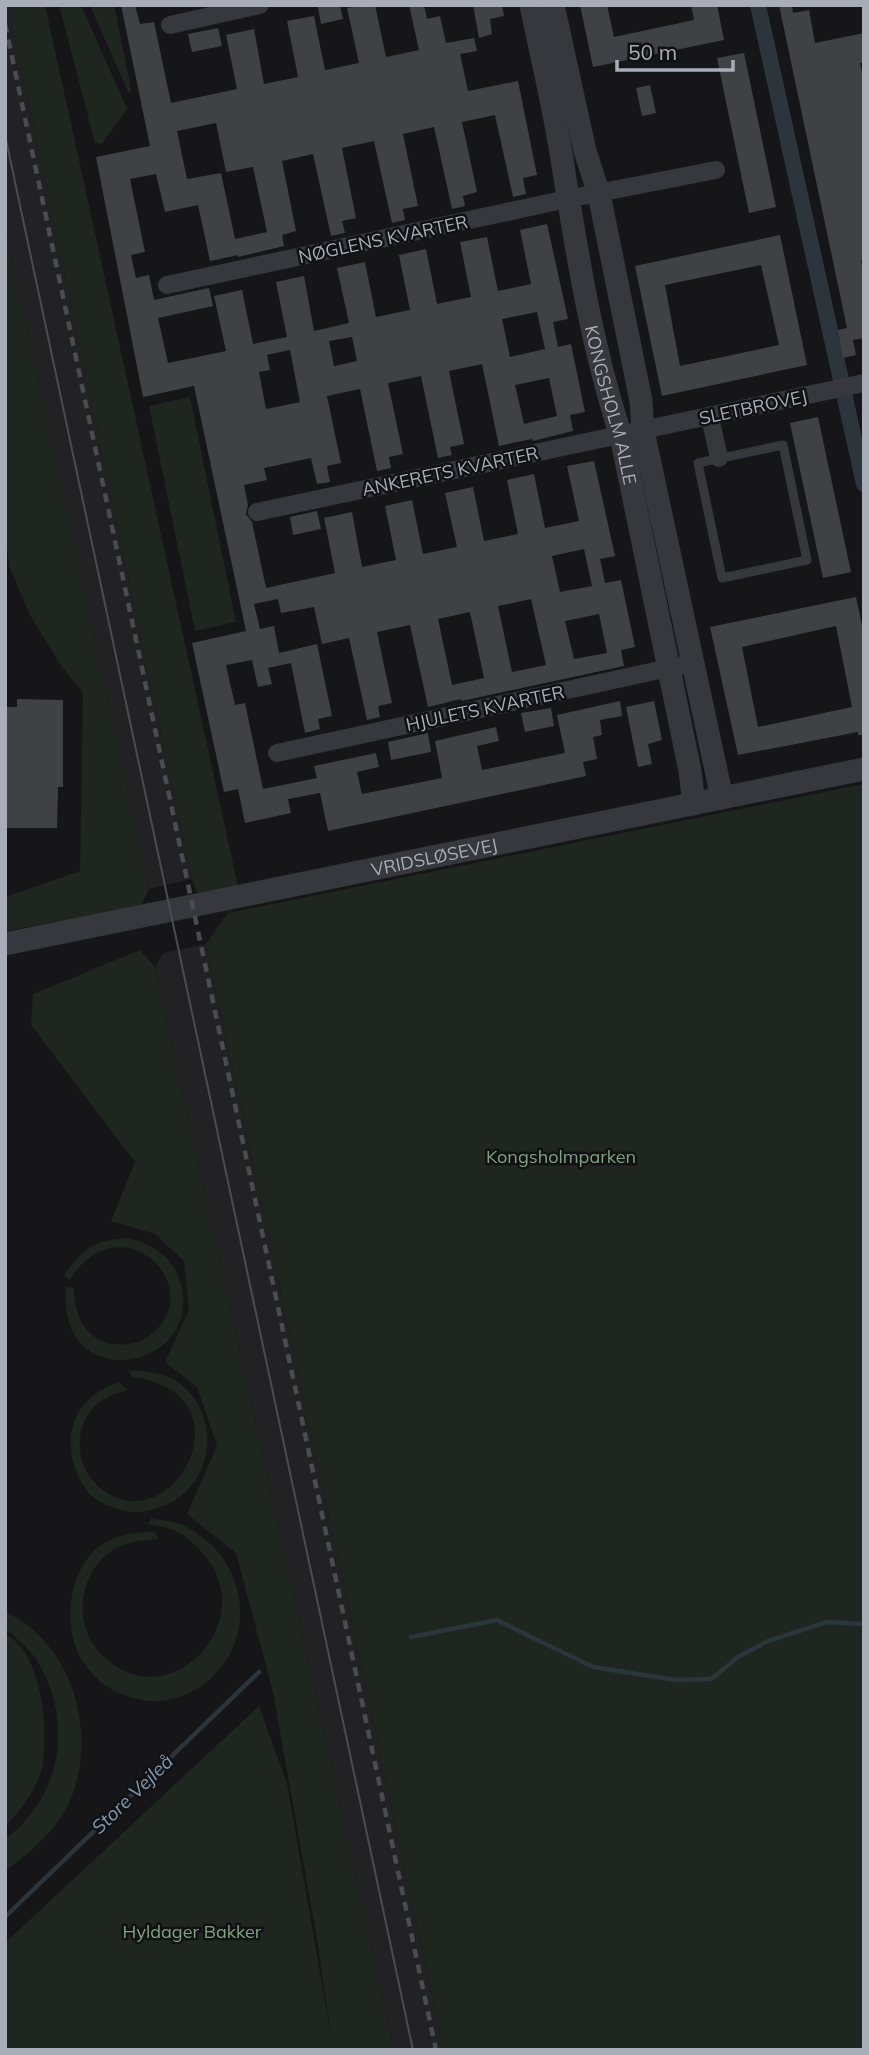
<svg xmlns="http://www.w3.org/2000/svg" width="869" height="2055" viewBox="0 0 869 2055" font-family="Mulish,sans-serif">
  <rect width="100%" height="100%" fill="#161618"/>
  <g fill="#222225">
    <polygon points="5,5 8,5 192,879 149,889 5,228"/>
    <polygon points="206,944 444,2050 394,2050 155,967 163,953"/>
  </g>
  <g fill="#1e261f">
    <polygon points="8,5 45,5 238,886 198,895 192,879"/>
    <polygon points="59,5 81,5 127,109 102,144 95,143"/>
    <polygon points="90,5 114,5 132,93 128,92"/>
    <polygon points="5,228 149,889 140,907 5,931 5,897 80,871 83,693 60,664 30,615 9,566 5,529"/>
    <polygon points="190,397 236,622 195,631 149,406"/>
    <polygon points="864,784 864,2050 444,2050 206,944 228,913"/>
    <polygon points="140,950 155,967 394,2050 5,2050 5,1943 259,1706 287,1784 332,2042 316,1933 273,1692 236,1553 187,1514 217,1446 197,1387 165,1362 189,1310 184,1261 155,1234 111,1221 135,1162 31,1025 33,994"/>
    <path d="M129,1238C153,1245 172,1256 180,1281C208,1369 56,1400 66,1287L74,1288C74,1322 92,1349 129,1344C140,1343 149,1337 157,1329C204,1280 117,1203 70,1280L64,1276C82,1248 96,1239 129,1238Z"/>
    <path d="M128,1370C145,1371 160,1372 174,1380C225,1411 215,1488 161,1507C148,1512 133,1514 120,1510C107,1506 93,1500 85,1488C64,1457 64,1412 100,1391C106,1387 113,1385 119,1382L128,1390C116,1393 104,1397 95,1406C74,1427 75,1464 96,1484C168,1553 258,1393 132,1377Z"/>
    <path d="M151,1518C161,1520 173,1521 182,1525C257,1559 261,1661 185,1695C168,1702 150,1703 133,1698C111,1692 96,1681 83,1662C62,1631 67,1570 100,1546C116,1534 135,1532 155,1532L158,1539C143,1540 130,1541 117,1548C79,1568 71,1624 101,1654C166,1721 260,1625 206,1557C197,1546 187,1536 174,1530C166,1527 156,1526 148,1524Z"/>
    <path d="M5,1612C72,1642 97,1731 72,1796C60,1828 32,1851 5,1871V1839C63,1797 74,1719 36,1659C29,1648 15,1638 5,1628Z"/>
    <path d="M5,1632C11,1638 20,1644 24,1651C43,1682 47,1727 43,1762C40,1785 22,1810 5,1826Z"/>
  </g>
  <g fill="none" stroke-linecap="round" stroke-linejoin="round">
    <g stroke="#2c353c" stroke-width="4.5">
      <polyline points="411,1637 497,1620 593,1667 676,1680 711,1679 738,1657 768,1641 827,1622 864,1624"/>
      <polyline points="5,1917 259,1672"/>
    </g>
    <polyline stroke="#2c353c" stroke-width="16" points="758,5 864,484"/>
  </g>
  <g fill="#404145" fill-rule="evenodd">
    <path d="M121,5H135L140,24L154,22L171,103L237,89L226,35L254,29L264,84L298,77L287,21L314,16L325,70L359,63L347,8L363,5H375L386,57L419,50L409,5H424L427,19L440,16L446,43L474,38L477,51L460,54L468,91L518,81L537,175L523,178L526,194L513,197L495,115L462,122L477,192L463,196L465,206L452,209L434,127L403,134L418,206L403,209L405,220L392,223L374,141L342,148L356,218L342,221L345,233L331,236L313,154L282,161L296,231L282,235L284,246L238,257V255L210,261L198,205L165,212L156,174L130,179L145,252L131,255L136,278L149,275L154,300L209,288L213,306L158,318L168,363L226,351L214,296L242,290L253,344L287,337L276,282L304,276L314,331L349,323L337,268L365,262L376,317L410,310L399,255L426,249L437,304L471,297L460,242L487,237L498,291L531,284L520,230L547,224L568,319L553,322L558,347L571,344L585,412L570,415L573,431L533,441L532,439L499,446L482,364L449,371L464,444L450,447L452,455L438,458L421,376L388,383L403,454L389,457L391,468L377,471L360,389L327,396L341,463L327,466L330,482L317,484L311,458L264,468L267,480L244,485L248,505L246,514L252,522L266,588L335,573L324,518L352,512L362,567L396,560L385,506L412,500L423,554L457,547L445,493L473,487L484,541L518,534L507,480L534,474L545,528L579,521L567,466L594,461L615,556L600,559L605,583L621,580L635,647L621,650L624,666L461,701V699L428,707L410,625L377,632L392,703L378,706L380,717L367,720L349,638L322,644L314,607L281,613L278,599L254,604L260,629L274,626L279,653L317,644L332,716L318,719L320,729L305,733L291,663L268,668L272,684L258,687L252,660L226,665L235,705L245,703L263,789L317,778L314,766L376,753L379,767L357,772L362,794L442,778L435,741L496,727L499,741L477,746L482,770L565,753L557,715L620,701L622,716L600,720L602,735L593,737L597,759L583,762L586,776L328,831L320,793L288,799L291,813L245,823L238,789L224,792L192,643L246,631L194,386L143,397L96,157L150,146ZM216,123L226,172L253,167L267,232L235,239L221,173L187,179L177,131ZM537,312L545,349L510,357L502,319ZM352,337L357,361L334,366L329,341ZM290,350L300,402L266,409L259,372L270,370L267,355ZM549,378L557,416L524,424L515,385ZM584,549L592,586L560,592L552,556ZM531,599L546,665L512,672L498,606ZM470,612L484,678L452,685L438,619ZM599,614L607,653L574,659L565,621Z"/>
    <polygon points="324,5 340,5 343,19 321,24 318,7"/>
    <polygon points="473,5 502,5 504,16 490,19 492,34 479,38"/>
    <polygon points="580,5 607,5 614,37 694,20 691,5 717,5 724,40 593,67"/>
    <polygon points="779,5 792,5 793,13 809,10 815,43 864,33 864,63 860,63 864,82 864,260 861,260 864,274 864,338 853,340 856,355 843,358 838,330 847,328"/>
    <polygon points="218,28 222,46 192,52 188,34"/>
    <polygon points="744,53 776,207 749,213 717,58"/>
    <polygon points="650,85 656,113 642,116 636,88"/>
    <path d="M780,235L807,365L662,396L635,266ZM761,265L779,345L680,366L665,285Z"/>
    <polygon points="818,417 851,572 823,578 790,423"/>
    <polygon points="317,511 321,529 293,535 290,517"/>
    <path d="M856,597L864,635V735H858V732L738,755L710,627ZM836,626L852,707L758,727L742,647Z"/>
    <polygon points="17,699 63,700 63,787 58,787 57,828 5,828 5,707 17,707"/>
    <polygon points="654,701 662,740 648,744 652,764 638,767 626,707"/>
    <polygon points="551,708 554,726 525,732 521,713"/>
    <polygon points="428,733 431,752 391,760 388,742"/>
  </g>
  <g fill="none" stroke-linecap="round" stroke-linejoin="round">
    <polygon stroke="#37383d" stroke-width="9" points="783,445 807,560 722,578 698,463"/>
    <g stroke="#37383d" stroke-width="18">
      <polyline points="170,25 260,5"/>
      <polyline points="167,285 567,199 716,170"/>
      <polyline points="710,417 719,458"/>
      <polyline points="257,512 864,383"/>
      <polyline points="277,753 692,663"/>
    </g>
    <g stroke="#37383d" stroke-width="23">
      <path id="s1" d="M531,5C541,54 553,103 561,153C576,247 591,345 621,436L690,771L694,804"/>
      <polyline points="553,5 585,151 599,194 641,401 643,431 722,798"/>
      <path id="s2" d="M5,944L864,769"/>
    </g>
    <polyline stroke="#4a4c52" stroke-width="2" points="5,135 413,2050"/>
    <polyline stroke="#4a4c52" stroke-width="4.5" stroke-dasharray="9 7" stroke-linecap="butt" points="5,24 436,2050"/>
  </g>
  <g text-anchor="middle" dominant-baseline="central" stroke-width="5" stroke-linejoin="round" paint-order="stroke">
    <g font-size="18" fill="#a8adb8" stroke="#111113">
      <text transform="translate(383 239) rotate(-12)">NØGLENS KVARTER</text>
      <text stroke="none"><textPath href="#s1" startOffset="408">KONGSHOLM ALLE</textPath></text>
      <text transform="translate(753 407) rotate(-12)">SLETBROVEJ</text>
      <text transform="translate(450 471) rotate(-12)">ANKERETS KVARTER</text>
      <text transform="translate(485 708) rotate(-12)">HJULETS KVARTER</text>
      <text stroke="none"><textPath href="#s2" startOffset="438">VRIDSLØSEVEJ</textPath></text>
    </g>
    <g font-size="18" fill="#7fa381" stroke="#111113">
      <text x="561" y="1156">Kongsholmparken</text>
      <text x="192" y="1931">Hyldager Bakker</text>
    </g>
    <g font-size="19" font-style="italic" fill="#7f9bb3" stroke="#111113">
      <text transform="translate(132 1794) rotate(-44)">Store Vejleå</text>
    </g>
  </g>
  <rect width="869" height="2055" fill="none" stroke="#a8adb8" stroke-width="14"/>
  <path d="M617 60v10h116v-10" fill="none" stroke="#a8adb8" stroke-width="3.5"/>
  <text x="628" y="60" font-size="21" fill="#a8adb8" stroke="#111113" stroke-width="5" paint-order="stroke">50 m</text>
</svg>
